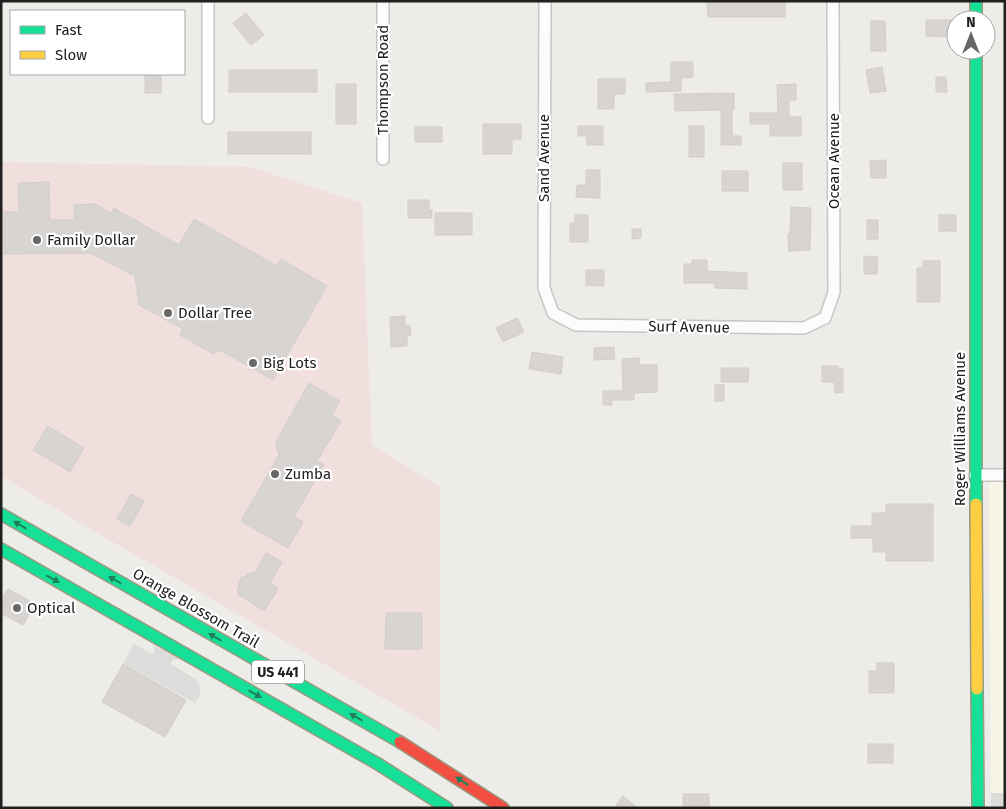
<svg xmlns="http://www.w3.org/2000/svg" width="1006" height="809" viewBox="0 0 1006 809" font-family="'Fira Sans',sans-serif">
  <rect width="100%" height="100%" fill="#eeece9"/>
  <rect fill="#dddcda" x="991" y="793" width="14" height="15"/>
  <polygon fill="#f1dfde" points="1,162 249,167 362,203 372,445 440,487 440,731 80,523 1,476"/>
  <polygon fill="#f7f5e5" points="989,482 1005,482 1005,793 991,793"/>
  <polygon fill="#dcdcda" points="134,644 154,655 154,646 181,658 173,660 171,663 172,665 196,679 200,687 200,695 195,703 123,663"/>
  <g fill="#d7d4d2" stroke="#d2cdca">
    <polygon points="707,1 785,1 785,17 708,17"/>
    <polygon points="246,13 264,35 251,45 233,23"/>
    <polygon points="926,20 956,20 956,37 926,36"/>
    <polygon points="871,21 885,21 886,51 871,51"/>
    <polygon points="671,62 693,62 693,77 681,78 681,91 646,92 646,83 671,82"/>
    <polygon points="882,67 886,91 870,93 866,70"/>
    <rect x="229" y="70" width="88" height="22"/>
    <rect x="145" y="74" width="16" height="19"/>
    <polygon points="936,77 946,77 947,92 936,92"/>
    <polygon points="598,79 625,79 625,94 614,94 614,109 598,109"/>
    <rect x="336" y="84" width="20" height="40"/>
    <polygon points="796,84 796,100 789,100 789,117 801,117 801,136 770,136 770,124 750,124 750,113 778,113 777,85"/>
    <polygon points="734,93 734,110 732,110 732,136 741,136 741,145 721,145 721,110 675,111 674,94"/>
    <polygon points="483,124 521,124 521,139 512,139 512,154 483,154"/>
    <polygon points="578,126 603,126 603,145 587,145 587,136 578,136"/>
    <rect x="689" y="126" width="15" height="31"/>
    <rect x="415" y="127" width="27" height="15"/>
    <rect x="228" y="132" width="83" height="22"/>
    <polygon points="886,160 886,178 871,178 870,161"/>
    <rect x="783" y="163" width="19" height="27"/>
    <polygon points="586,170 600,170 600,198 576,197 577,185 586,185"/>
    <rect x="722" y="171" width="26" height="20"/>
    <polygon points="49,182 50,220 74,220 74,205 95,204 111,213 114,208 179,245 194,219 277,266 281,259 327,286 273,380 220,350 213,354 180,335 183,329 139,305 135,276 90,253 4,254 4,212 19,212 18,183"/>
    <polygon points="408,200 429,200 429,210 432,210 432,218 408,218"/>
    <polygon points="791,207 811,208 810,250 789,251 788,234 790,233"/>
    <rect x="435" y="213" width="37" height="22"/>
    <polygon points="575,215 588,215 588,242 570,242 570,223 575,223"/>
    <rect x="939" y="215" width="17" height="16"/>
    <rect x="867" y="220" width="11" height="19"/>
    <polygon points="632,229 641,229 641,238 632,239"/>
    <polygon points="864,256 878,257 877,274 864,274"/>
    <polygon points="692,260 707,260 707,271 747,273 747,289 715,288 715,283 684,283 684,264 692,264"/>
    <polygon points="923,261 940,261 940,302 917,302 917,268 923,268"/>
    <polygon points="586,270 604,270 604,286 586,285"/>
    <polygon points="405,316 405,326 410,325 411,335 407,336 407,346 391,347 390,317"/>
    <polygon points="517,318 524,332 503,342 496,328"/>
    <polygon points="614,347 615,359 594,360 594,348"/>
    <polygon points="532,352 563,357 561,374 529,369"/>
    <polygon points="639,358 639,365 657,365 657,392 634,393 634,400 612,400 612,405 603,405 603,391 623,391 622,359"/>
    <polygon points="822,366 838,366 838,369 843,369 843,392 835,393 834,382 822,382"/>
    <polygon points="721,368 749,368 748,382 721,382"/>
    <polygon points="309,383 340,401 332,415 341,421 317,461 324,465 294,517 303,522 288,548 241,521 279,455 276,445 278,438"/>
    <rect x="715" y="385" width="9" height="16"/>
    <polygon points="48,426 84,448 70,472 33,450"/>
    <polygon points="131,494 144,501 130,526 117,519"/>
    <polygon points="886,504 933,504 933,561 886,561 886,552 873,552 873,538 851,538 851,526 872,526 872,513 886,513"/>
    <polygon points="266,553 282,562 270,583 277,587 277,591 264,611 238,594 237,589 239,586 238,584 242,577 246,577 247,574 256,572"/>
    <polygon points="8,589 35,604 23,625 1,613 1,601"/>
    <polygon points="386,613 422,613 422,649 385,649"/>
    <polygon points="877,663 894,663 894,693 869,693 869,671 877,671"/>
    <polygon points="123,664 186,700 165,737 102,702"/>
    <rect x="868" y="744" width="25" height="19"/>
    <rect x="683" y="794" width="26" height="14"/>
    <polygon points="623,796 638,808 614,808"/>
  </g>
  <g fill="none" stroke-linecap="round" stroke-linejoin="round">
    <g stroke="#c7c6c5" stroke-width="14">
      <g id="street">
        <polyline points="383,1 383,159"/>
        <polyline points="545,1 544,288 553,313 576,325 804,328 825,318 834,292 833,1"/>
        <polyline points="208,118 208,1"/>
        <polyline points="975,475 1005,475"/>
      </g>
    </g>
    <g stroke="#999a7f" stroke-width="14">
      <g id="fast">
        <polyline points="976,1 976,20"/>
        <polyline points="976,504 976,50"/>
        <polyline points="1,514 400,742"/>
        <polyline points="1,549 378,764 447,808"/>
        <polyline points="977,689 978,808"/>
      </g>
    </g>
    <g stroke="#999a7f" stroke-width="14">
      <polyline id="slow" points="976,504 977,689"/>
    </g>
    <g stroke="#999a7f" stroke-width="14">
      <polyline id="jam" points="400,742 503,808"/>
    </g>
    <use href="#street" stroke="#fcfcfc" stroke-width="11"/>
    <use href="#fast" stroke="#16e098" stroke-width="11"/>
    <use href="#slow" stroke="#ffcf43" stroke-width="11"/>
    <use href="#jam" stroke="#f24e42" stroke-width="11"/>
  </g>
  <defs><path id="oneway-solid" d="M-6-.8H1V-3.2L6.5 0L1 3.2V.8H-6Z" transform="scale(1.25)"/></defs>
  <g fill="#1b805c">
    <use href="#oneway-solid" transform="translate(20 525) rotate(-149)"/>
    <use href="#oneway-solid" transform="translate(53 579) rotate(29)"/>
    <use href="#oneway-solid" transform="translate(115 580) rotate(-150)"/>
    <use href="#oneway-solid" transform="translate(215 637) rotate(-150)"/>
    <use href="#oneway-solid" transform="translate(255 694) rotate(29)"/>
    <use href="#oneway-solid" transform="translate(356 717) rotate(-150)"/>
    <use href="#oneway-solid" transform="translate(462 781) rotate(-147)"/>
  </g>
  <g fill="#686766" stroke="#fff" stroke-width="2">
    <circle cx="37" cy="240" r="5"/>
    <circle cx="168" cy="313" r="5"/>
    <circle cx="253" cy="363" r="5"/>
    <circle cx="275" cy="474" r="5"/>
    <circle cx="17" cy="608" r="5"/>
  </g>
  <g text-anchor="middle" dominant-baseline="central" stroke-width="4.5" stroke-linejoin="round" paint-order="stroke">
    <rect fill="#fff" stroke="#636363" stroke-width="1" x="252" y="660.5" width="52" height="23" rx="4"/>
    <g font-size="14" font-weight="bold" fill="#202020">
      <text x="278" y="672">US 441</text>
    </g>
    <g font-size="15" fill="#202020" stroke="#fff">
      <text transform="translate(383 80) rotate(-90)">Thompson Road</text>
      <text transform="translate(544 158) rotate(-90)">Sand Avenue</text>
      <text transform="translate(834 161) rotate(-90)">Ocean Avenue</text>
      <text transform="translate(689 327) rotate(1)">Surf Avenue</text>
      <text transform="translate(960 429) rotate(-90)">Roger Williams Avenue</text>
      <text transform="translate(196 608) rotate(30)">Orange Blossom Trail</text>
    </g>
    <g font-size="15" fill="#202020" stroke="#fff" text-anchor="start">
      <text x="47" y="240">Family Dollar</text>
      <text x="178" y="313">Dollar Tree</text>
      <text x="263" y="363">Big Lots</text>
      <text x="285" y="474">Zumba</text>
      <text x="27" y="608">Optical</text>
    </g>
  </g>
  <rect width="1006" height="809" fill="none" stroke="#202020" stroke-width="5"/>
  <rect x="10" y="10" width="175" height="65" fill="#ffffff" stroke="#a6a6a6"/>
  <rect x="20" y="26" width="25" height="8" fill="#16e098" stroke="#a6a6a6"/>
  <text x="55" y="35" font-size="15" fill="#202020">Fast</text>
  <rect x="20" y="51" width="25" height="8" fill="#ffcf43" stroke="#a6a6a6"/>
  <text x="55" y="60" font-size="15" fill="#202020">Slow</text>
  <g transform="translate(971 35)"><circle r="24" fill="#ffffff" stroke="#a6a6a6"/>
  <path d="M0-4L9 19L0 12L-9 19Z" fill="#686766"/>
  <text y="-8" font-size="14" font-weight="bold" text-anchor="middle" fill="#202020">N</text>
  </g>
</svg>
